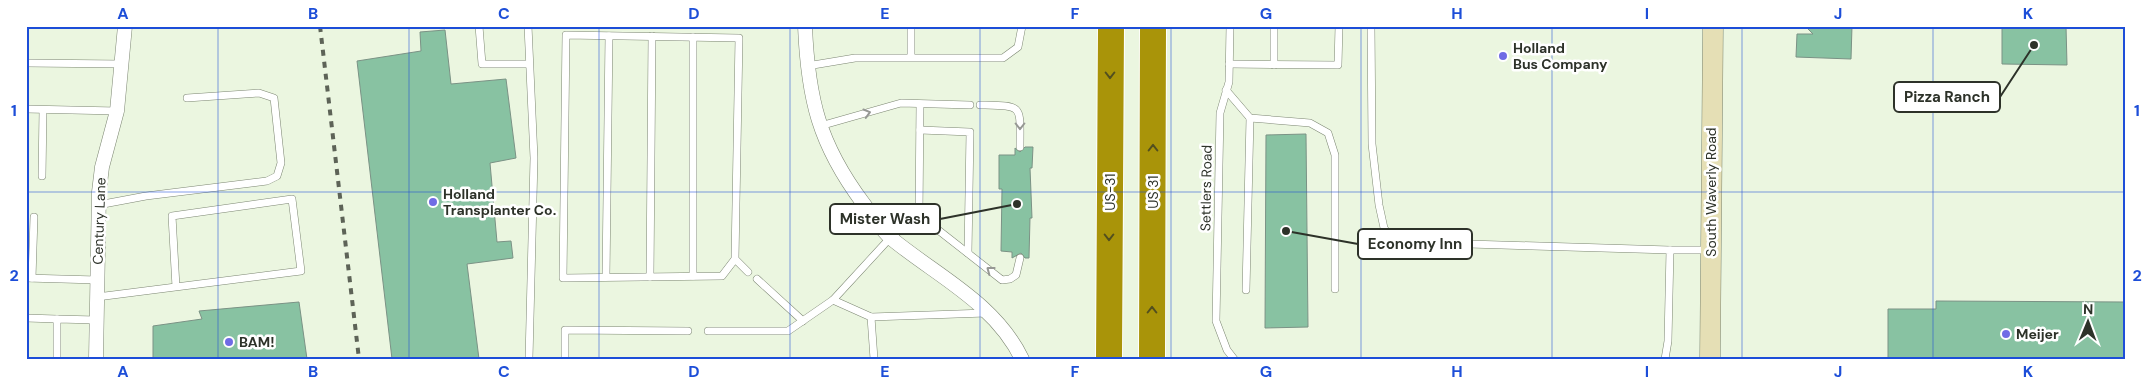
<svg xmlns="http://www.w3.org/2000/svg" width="2151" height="385" viewBox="0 0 2151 385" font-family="'DM Sans',sans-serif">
  <rect width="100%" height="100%" fill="#ebf6e0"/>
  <g fill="#88c2a2" stroke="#7b9285">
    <polygon points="1805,26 1852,26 1851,59 1796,57 1797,34 1813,34"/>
    <polygon points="2002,26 2066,26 2067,65 2002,64"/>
    <polygon points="445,30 451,84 506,79 516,158 490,163 497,242 511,241 513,258 467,264 479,359 392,359 357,61 421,51 420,32"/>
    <polygon points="1306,134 1308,327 1265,328 1266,135"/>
    <polygon points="1025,147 1033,147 1032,168 1030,168 1032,218 1030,218 1029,258 1025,258 1021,253 1012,258 1012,252 1001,251 1002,189 999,189 999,155 1015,155 1015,148 1020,152"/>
    <polygon points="1936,301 2125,302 2125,359 1888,359 1888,309 1936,309"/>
    <polygon points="299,302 307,359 153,359 153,326 202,319 199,311"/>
  </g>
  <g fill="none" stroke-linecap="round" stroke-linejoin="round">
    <g stroke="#7c8672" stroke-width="8">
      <g id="lane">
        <polyline points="479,26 482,64 529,64"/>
        <polyline points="528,26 534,158 529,359"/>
        <polyline points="1230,26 1229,82 1220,113 1216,321 1227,350 1234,359"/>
        <polyline points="1371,26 1372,144 1379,205 1384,228 1392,239 1403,242 1670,250 1668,341 1665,359"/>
        <polyline points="911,57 911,26"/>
        <polyline points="26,63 122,64"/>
        <polyline points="1229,64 1338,65 1339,26"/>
        <polyline points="1274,65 1274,26"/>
        <polyline points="807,66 855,58 1003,58 1018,47 1022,26"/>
        <polyline points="1226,90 1250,118 1310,123 1328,133 1335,155 1335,289"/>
        <path d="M980,105C1024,106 1020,104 1020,147"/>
        <polyline points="26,109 117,111"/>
        <polyline points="820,126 901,103 970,105"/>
        <polyline points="920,130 970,132 968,253"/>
        <polyline points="42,176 43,110"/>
        <polyline points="98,205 146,196 267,181 277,176 281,163 274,98 259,93 187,98"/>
        <polyline points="919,215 1002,280 1010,279 1016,275 1020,258"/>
        <polyline points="919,215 920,104"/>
        <polyline points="1670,250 1709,250"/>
        <polyline points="735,259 722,276 563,278 566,35 739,38 735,259 748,272"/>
        <polyline points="693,276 693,37"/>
        <polyline points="606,277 609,36"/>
        <polyline points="650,277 652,36"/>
        <polyline points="26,278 97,280"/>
        <polyline points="32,278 34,217"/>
        <polyline points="757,279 803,321"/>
        <polyline points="1246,290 1250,118"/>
        <polyline points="97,297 301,271 292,199 172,216 176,287"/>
        <polyline points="871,317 986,313"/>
        <polyline points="26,318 57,319"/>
        <polyline points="708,331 788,331 833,300"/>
        <polyline points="57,359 57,319 96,320"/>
        <polyline points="565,359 565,330 688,331"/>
        <polyline points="874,359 871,317 833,300 890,238 919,215"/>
      </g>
    </g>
    <g stroke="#7c8672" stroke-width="15">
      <g id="street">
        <path d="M805,26C808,99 819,144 863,203C872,215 880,229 892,239C937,276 995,303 1022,359"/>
        <polyline points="96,359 99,192 102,167 117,111 125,26"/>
      </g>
    </g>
    <g stroke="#7c8672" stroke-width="21">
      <polyline id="secondary" points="1710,359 1713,26"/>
    </g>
    <g stroke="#fff" stroke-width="28">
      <g id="highway">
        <polyline points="1109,359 1111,26"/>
        <polyline points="1152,359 1153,26"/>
      </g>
    </g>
    <use href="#lane" stroke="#fff" stroke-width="7"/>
    <use href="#street" stroke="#fff" stroke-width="14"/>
    <use href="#secondary" stroke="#e5dfb5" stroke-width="20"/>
    <use href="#highway" stroke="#a99409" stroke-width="26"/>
    <polyline stroke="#5d6357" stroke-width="4" stroke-dasharray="6 6" stroke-linecap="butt" points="320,26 359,359"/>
  </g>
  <defs><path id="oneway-chevron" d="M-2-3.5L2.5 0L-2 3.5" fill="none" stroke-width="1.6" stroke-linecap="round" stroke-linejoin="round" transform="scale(1.25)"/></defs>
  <g stroke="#524f1f">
    <use href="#oneway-chevron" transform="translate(1110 75) rotate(90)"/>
    <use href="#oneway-chevron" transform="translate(1153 148) rotate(-90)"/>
    <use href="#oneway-chevron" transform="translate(1109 237) rotate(90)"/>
    <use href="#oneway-chevron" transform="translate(1152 310) rotate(-90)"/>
  </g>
  <g stroke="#969894">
    <use href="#oneway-chevron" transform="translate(867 113) rotate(-16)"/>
    <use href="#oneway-chevron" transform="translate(1020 126) rotate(90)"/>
    <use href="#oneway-chevron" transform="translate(990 270) rotate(-143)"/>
  </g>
  <path fill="none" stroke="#1d4ed8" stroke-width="1" stroke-opacity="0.55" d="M218,26V359M409,26V359M599,26V359M790,26V359M980,26V359M1171,26V359M1361,26V359M1552,26V359M1742,26V359M1933,26V359M26,192H2125"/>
  <g fill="#706be5" stroke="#fff" stroke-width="2">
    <circle cx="1503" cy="56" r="5"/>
    <circle cx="433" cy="202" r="5"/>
    <circle cx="2006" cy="334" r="5"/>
    <circle cx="229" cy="342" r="5"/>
  </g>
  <g text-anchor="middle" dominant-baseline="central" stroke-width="5" stroke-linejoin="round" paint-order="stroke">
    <g font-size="14" font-weight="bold" fill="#2d3229" stroke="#fff" text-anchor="start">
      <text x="1513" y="48">Holland<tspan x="1513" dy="16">Bus Company</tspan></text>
      <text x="443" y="194">Holland<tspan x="443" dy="16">Transplanter Co.</tspan></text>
      <text x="2016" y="334">Meijer</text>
      <text x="239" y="342">BAM!</text>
    </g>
    <g font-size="14" fill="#2d3229" stroke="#fff">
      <text transform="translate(1206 188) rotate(-89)">Settlers Road</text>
      <text transform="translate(1110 192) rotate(-90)">US-31</text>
      <text transform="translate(1153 192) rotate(-90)">US 31</text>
      <text transform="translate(1711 192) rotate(-90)">South Waverly Road</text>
      <text transform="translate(99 221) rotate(-88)">Century Lane</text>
    </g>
  </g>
  <path fill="none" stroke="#2d3229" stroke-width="2" d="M2034 45L2000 97M1017 204L940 219M1286 231L1358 244"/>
  <g fill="#2d3229" stroke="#fff" stroke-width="2">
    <circle cx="2034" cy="45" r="5"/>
    <circle cx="1017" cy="204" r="5"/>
    <circle cx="1286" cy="231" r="5"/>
  </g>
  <g fill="#fff" stroke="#2d3229" stroke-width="2">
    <rect x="1894" y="82" width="106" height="30" rx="5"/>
    <rect x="830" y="204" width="110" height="30" rx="5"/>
    <rect x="1358" y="229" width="114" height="30" rx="5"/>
  </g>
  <g font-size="15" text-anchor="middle" font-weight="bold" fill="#2d3229">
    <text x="1947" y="102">Pizza Ranch</text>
    <text x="885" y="224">Mister Wash</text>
    <text x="1415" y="249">Economy Inn</text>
  </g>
  <rect width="2151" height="385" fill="none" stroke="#ffffff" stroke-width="55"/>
  <g transform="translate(2088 322) rotate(1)" stroke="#ffffff" stroke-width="4" paint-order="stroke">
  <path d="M0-4L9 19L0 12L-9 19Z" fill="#2d3229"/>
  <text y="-8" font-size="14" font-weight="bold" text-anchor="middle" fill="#2d3229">N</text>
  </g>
  <rect x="28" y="28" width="2096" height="330" fill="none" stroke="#1d4ed8" stroke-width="2"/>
  <g font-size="16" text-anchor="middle" font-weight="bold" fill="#1d4ed8">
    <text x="123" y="19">A</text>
    <text x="313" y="19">B</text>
    <text x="504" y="19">C</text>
    <text x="694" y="19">D</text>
    <text x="885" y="19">E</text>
    <text x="1075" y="19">F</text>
    <text x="1266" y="19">G</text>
    <text x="1457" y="19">H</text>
    <text x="1647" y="19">I</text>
    <text x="1838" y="19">J</text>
    <text x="2028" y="19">K</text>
    <text x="14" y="116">1</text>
    <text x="2137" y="116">1</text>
    <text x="14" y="281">2</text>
    <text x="2137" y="281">2</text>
    <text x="123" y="377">A</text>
    <text x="313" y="377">B</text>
    <text x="504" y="377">C</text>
    <text x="694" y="377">D</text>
    <text x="885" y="377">E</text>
    <text x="1075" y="377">F</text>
    <text x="1266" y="377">G</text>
    <text x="1457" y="377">H</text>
    <text x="1647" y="377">I</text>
    <text x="1838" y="377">J</text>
    <text x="2028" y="377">K</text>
  </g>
</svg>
